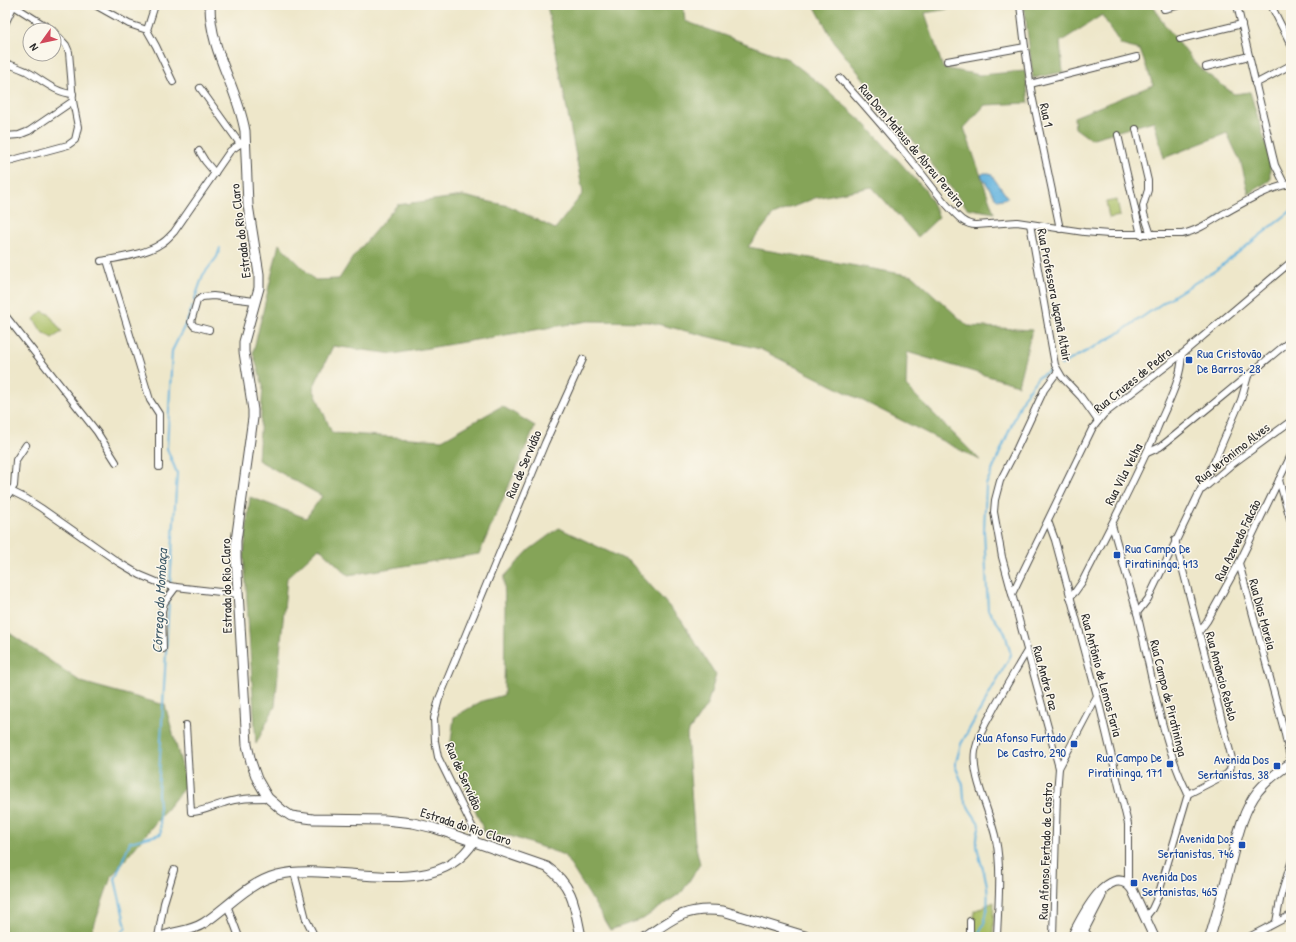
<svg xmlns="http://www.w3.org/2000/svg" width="1296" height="942" viewBox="0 0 1296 942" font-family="'Patrick Hand',sans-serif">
  <rect width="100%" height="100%" fill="#fbf7ec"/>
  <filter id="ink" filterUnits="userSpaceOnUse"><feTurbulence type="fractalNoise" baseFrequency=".025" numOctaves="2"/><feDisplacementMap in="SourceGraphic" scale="8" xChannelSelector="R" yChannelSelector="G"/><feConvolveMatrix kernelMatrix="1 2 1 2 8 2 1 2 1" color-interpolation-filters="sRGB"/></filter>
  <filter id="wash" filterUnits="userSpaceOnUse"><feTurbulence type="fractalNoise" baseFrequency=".012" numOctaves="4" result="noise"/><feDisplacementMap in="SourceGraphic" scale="16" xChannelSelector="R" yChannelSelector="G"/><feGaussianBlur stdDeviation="0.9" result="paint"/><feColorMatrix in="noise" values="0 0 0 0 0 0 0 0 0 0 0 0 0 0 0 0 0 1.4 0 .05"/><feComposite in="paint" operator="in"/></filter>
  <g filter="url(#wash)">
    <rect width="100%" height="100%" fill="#eee7ca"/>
    <g fill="#a7bd62" stroke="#697446">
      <polygon points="1117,200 1120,216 1109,218 1106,202"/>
      <polygon points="42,311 49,314 62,332 52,338 42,332 34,319"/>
      <polygon points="994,902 993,937 973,937 974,911"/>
    </g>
    <g fill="#85a458" stroke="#586842">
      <polygon points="547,5 683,5 685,21 788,59 824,87 865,124 926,191 939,217 918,237 872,187 815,198 773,215 748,247 913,276 968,326 1032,330 1018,385 907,352 906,386 980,460 760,349 649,322 588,321 393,354 333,346 313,388 332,433 442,440 502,406 535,426 479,554 348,575 319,548 287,578 275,706 256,744 244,554 250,497 306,518 322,496 258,460 263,386 253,353 279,244 315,280 339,279 353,257 397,205 463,196 509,206 555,229 583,193"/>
      <polygon points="814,5 971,5 925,13 943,68 980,75 1025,71 1029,103 985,105 964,128 994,213 967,208 834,42"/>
      <polygon points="1024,5 1153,5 1161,20 1198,67 1234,94 1250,92 1270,157 1270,180 1249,194 1241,163 1227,133 1164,158 1154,121 1090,139 1075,128 1074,117 1153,85 1140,50 1121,45 1102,15 1060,42 1063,72 1033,78"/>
      <polygon points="559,528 630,562 681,620 716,675 707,705 687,734 695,843 700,864 682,892 643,919 610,930 587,891 564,855 510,836 486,836 450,749 454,717 482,701 504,695 505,609 504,577 529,550"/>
      <polygon points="5,630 81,682 165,705 187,784 111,877 90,937 5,937"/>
    </g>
    <polygon fill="#64b3de" stroke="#486f84" points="984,173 990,173 1008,198 997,200 981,175"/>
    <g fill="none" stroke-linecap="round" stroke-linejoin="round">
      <g stroke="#64b3de" stroke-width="2">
        <polyline points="194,301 203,275 217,257 220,248"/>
        <polyline points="1061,365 1116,335 1170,298 1216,270 1291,211"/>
        <polyline points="170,585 177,473 167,449 172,351 188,319 192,307"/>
        <polyline points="118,937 126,927 115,879 130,842 161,834 158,793 169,600"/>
        <path d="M978,937C979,931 982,928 984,923C988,913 988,896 987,886C984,865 971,846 980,825L970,810L964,799L963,785L956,768V762L961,744L1011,655L1005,633L988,610L984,531L986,485L1024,396L1038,377L1052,370"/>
      </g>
    </g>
  </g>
  <g filter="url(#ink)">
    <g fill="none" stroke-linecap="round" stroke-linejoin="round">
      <g stroke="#484743" stroke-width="8">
        <g id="street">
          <polyline points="9,5 14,6 52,30"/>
          <polyline points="95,5 129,24 147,30 155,5"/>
          <polyline points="1020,5 1025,47 1032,95 1060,229"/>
          <polyline points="1237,5 1273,157 1275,165 1285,185"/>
          <polyline points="1271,5 1291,45"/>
          <polyline points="1164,9 1180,5"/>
          <polyline points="5,24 14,5"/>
          <polyline points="147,30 156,46 173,82"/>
          <polyline points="1180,39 1242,24"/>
          <polyline points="947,61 1025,47"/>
          <path d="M5,63C12,65 19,68 26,71C41,79 55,93 73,94"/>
          <polyline points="1206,67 1249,56"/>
          <path d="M840,78C867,108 893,138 918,169C932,186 945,206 962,220C966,223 971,225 976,225L1017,222L1084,232L1109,234H1182C1197,231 1210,222 1223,214C1243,203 1269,187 1291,184"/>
          <polyline points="1030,84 1137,57"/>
          <polyline points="1255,84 1291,65"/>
          <polyline points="200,88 240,144"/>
          <polyline points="1136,129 1148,181 1148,190 1143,206 1144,214 1151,235"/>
          <polyline points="1118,135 1141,235"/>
          <polyline points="5,136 19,135 29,131 73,101"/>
          <polyline points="199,151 205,161 215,173"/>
          <polyline points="5,162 68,145 75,140 78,127 73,101 69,52 66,45 54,32"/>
          <polyline points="1030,224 1055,365 1062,377 1081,397 1098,421"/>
          <polyline points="107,260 150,400 159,414 159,467"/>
          <path d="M101,261C119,258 147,254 162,243C167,240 170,236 174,232L230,151L240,144H245"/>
          <polyline points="5,315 97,432 116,462"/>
          <polyline points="209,330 194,326 191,322 197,301 202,297 213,296 255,301"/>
          <polyline points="1147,453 1160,447 1174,436 1291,340"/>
          <polyline points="1279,480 1291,522"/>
          <polyline points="5,488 27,499 41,508 118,562 140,575 164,585 176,587 238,594"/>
          <polyline points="1203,489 1231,465 1291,421"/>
          <polyline points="5,500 14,486 16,460 26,445"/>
          <polyline points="1048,521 1055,540 1099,703 1128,824 1128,884"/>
          <path d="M1112,525C1120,554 1129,583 1137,613C1152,673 1160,738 1188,794L1158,896L1152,909L1145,918"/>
          <polyline points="1175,540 1232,759 1230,770 1227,774 1188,794"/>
          <polyline points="1239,563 1284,730 1291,763"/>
          <polyline points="1012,594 1092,429 1104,414 1182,354 1291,262"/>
          <path d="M1070,597L1075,592L1082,582C1108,531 1135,481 1157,429C1167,404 1181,382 1182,354"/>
          <polyline points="1137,613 1148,599 1215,460 1241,400 1248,376"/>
          <polyline points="1199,632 1207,621 1239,563 1291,455"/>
          <polyline points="163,649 162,611 164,603 176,587"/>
          <path d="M186,725L191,812C202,812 213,806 224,803C238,798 253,798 268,798"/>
          <polyline points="1059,768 1097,696"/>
          <polyline points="474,841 475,836 473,828 438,757 435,741 434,718 439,699 545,443 583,359"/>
          <polyline points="294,872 306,919 315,937"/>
          <polyline points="227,905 239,937"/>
          <polyline points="1276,922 1281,895 1291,863"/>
          <polyline points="1082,928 1090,937"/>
          <polyline points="158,937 164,903 174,870"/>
          <polyline points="970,937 970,921"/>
          <path d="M997,937C998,906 1002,870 996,840C991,813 971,777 975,751C978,737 985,724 992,712C1003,691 1015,671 1027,651"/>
          <polyline points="1053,937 1057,794 1059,768 1002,557 994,512 995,500 1000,481 1017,448 1044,390 1058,371"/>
          <polyline points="1249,937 1291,915"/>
        </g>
      </g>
      <g stroke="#484743" stroke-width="11">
        <g id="secondary">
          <path d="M210,5C210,53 237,85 245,131L248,205L259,274V288L244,342V352L253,410V418L236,541V557L247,745L251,762L257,779L268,798L282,810L291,816L313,819L385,820L413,823L434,828L547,867C574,886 575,908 581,937"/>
          <path d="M161,937C175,931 190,932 204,923C228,907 248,883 277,875C336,860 435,905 474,841"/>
          <path d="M646,937C674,917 688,906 723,911L808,937"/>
          <path d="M1072,937C1080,921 1110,859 1132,889L1154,937"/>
          <polyline points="1080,937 1101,896"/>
          <path d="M1210,937C1217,914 1223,892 1229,869C1236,843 1241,813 1258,791C1267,780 1279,771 1291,763"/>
        </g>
      </g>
      <use href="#street" stroke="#fff" stroke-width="6"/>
      <use href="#secondary" stroke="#fff" stroke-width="9"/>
    </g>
  </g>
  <g fill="#1a4fb4" stroke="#fbf7ec" stroke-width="1.5">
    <rect x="1185" y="356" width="8" height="8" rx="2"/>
    <rect x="1113" y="551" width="8" height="8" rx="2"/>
    <rect x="1070" y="740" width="8" height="8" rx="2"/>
    <rect x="1166" y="760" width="8" height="8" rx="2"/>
    <rect x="1273" y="762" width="8" height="8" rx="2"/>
    <rect x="1238" y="841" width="8" height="8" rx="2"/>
    <rect x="1130" y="879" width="8" height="8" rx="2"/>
  </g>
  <g text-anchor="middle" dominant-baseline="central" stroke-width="3" stroke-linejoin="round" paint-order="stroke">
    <g font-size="13" fill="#2b2b2b" stroke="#fbf7ec">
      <text transform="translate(1047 115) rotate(78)">Rua 1</text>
      <text transform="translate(912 145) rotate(50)">Rua Dom Mateus de Abreu Pereira</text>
      <text transform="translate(240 231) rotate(-97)">Estrada do Rio Claro</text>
      <text transform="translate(1055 295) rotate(79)">Rua Professora Jaçanã Altair</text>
      <text transform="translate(1132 380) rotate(-39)">Rua Cruzes de Pedra</text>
      <text transform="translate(1232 453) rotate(-38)">Rua Jerônimo Alves</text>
      <text transform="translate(523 464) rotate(-67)">Rua de Servidão</text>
      <text transform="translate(1123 474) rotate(-63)">Rua Vila Velha</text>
      <text transform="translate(1237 540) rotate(-64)">Rua Azevedo Falcão</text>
      <text transform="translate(226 586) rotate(-91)">Estrada do Rio Claro</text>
      <text transform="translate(1263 614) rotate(75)">Rua Dias Moreia</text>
      <text transform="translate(1102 675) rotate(75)">Rua Antônio de Lemos Faria</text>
      <text transform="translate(1222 676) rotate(75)">Rua Amâncio Rebelo</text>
      <text transform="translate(1046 678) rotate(75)">Rua Andre Paz</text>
      <text transform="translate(1169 698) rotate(76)">Rua Campo de Piratininga</text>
      <text transform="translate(464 776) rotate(66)">Rua de Servidão</text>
      <text transform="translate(466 826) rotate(18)">Estrada do Rio Claro</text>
      <text transform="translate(1045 851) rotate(-88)">Rua Afonso Fertado de Castro</text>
    </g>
    <g font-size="13" fill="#164399" stroke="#fbf7ec" text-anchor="end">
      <text x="1197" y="353" text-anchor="start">Rua Cristovão<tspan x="1197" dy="15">De Barros, 28</tspan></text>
      <text x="1125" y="548" text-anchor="start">Rua Campo De<tspan x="1125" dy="15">Piratininga, 413</tspan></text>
      <text x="1066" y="737">Rua Afonso Furtado<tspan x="1066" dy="15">De Castro, 290</tspan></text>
      <text x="1162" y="757">Rua Campo De<tspan x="1162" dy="15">Piratininga, 171</tspan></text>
      <text x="1269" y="759">Avenida Dos<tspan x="1269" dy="15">Sertanistas, 38</tspan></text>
      <text x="1234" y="838">Avenida Dos<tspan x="1234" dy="15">Sertanistas, 746</tspan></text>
      <text x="1142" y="876" text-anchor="start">Avenida Dos<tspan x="1142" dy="15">Sertanistas, 465</tspan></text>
    </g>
    <g font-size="14" font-style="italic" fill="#3f5b6a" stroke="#fbf7ec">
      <text transform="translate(159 601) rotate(-87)">Córrego do Mombaça</text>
    </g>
  </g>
  <rect width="1296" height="942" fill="none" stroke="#fbf7ec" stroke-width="20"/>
  <g transform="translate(42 42) rotate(237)"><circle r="19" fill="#fbf7ec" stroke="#a8a59f"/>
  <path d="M0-3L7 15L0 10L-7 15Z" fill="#d1495b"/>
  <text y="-6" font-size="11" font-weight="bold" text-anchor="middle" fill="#2b2b2b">N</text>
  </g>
</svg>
